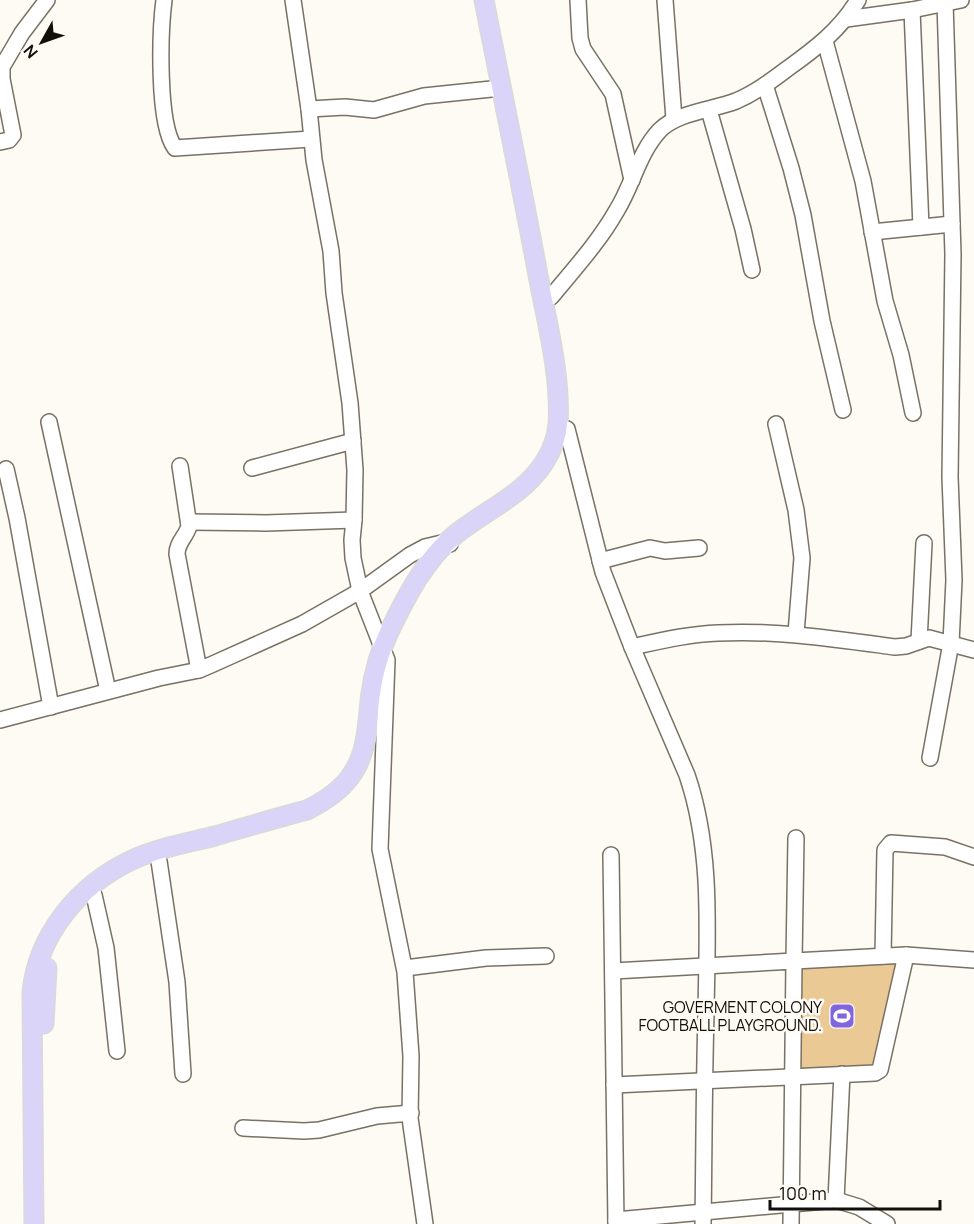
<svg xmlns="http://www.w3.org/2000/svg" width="974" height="1224" viewBox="0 0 974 1224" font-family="Manrope,sans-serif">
  <rect width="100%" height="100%" fill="#fefaf4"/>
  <polygon fill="#eac994" points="904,957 875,1070 794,1075 798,963"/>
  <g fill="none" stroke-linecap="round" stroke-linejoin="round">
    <g stroke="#797164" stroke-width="18">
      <g id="minor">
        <path d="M164,0C160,31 157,124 175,148L311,139"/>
        <polyline points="293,0 309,109 314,160 331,251 334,293 350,403 355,470 354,520 352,540 353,558 360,591 387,660 380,849 405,972 411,1056 410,1118 425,1224"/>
        <polyline points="578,0 580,38 583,49 613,94 632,180"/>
        <polyline points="665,0 674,119"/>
        <polyline points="912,10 921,227"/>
        <polyline points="846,19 912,10 961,0"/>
        <polyline points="825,41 863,181 885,301 901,355 913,413"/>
        <polyline points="765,85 791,168 803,215 822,321 843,410"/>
        <polyline points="309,109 345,107 374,110 424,96 501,88"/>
        <polyline points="709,110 743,229 752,270"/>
        <polyline points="0,142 9,140 13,135 2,79 2,67 22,33 47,0"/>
        <polyline points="872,232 952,224"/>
        <path d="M551,297C574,269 599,242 617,210C633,184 639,152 660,130C678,112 713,110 736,101C755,93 771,81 787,69C815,49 840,30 858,0"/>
        <polyline points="49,422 108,691"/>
        <polyline points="776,424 796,510 802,558 796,633"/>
        <path d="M567,429L603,572L632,647L687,775C713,851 707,934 706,1014C704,1084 704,1154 703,1224"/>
        <path d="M180,466L189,526C186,537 177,542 177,554L199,670"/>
        <polyline points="252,468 353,441"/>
        <polyline points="6,469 17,518 51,707"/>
        <polyline points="189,522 266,523 354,520"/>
        <polyline points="600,561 650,548 665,551 699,548"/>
        <polyline points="919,641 924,543"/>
        <path d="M632,647C660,641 689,634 718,633C778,630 836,639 895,647L906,646L929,638L974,650"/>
        <polyline points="0,720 159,678 199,670 213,664 302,624 360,591 410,555 425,547 446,542 450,544"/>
        <polyline points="930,758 951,643 954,580 950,477 953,254 945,3"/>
        <polyline points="611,855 616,1224"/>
        <polyline points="159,861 177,982 183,1074"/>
        <polyline points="94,895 106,948 117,1051"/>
        <polyline points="906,955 974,960"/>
        <polyline points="883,956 885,850 891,843 945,847 974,857"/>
        <polyline points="405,968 486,958 546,956"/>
        <polyline points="613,971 794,961 791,1224"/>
        <polyline points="614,1085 875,1073 880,1070 906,955 794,961 796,838"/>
        <polyline points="243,1128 304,1131 319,1130 377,1116 411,1113"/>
        <polyline points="836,1200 842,1074"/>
        <polyline points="616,1220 836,1200 859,1207 887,1224"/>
      </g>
    </g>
    <g stroke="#d9d9d8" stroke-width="21">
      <g id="major">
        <polyline points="44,1024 47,968"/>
        <path d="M34,1224L32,992C38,934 79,885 132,860C158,848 187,843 215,836C246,827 276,818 307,810C323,802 340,791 350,777C369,752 367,721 371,693C374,672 380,651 389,632C406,597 425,559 456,534C486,510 522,496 544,463C551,452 557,438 558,424C561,375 547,323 538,275C521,183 502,92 484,0"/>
      </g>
    </g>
    <use href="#minor" stroke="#fff" stroke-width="15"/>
    <use href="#major" stroke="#dad5f8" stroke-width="18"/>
  </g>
  <defs>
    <g id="stadium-square" transform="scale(1.35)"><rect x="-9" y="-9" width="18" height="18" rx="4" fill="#8164df" stroke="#fefaf4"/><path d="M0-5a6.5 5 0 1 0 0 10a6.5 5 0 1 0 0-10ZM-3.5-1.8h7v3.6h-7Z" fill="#fff"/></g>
  </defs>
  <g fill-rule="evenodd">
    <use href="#stadium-square" x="842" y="1016"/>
  </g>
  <g text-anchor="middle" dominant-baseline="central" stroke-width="5" stroke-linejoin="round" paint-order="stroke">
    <g font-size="16" fill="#120f0a" stroke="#fefaf4" text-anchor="end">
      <text x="822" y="1007">GOVERMENT COLONY<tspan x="822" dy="18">FOOTBALL PLAYGROUND.</tspan></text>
    </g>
  </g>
  <g transform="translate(42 42) rotate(230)" stroke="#fefaf4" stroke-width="4.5" paint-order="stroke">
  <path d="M0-4.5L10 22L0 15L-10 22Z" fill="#120f0a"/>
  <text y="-9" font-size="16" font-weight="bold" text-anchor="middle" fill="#120f0a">N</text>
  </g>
  <path d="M770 1200v9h170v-9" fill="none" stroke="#120f0a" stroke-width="3"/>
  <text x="779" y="1200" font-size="18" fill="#120f0a" stroke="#fefaf4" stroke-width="4.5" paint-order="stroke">100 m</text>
</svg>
